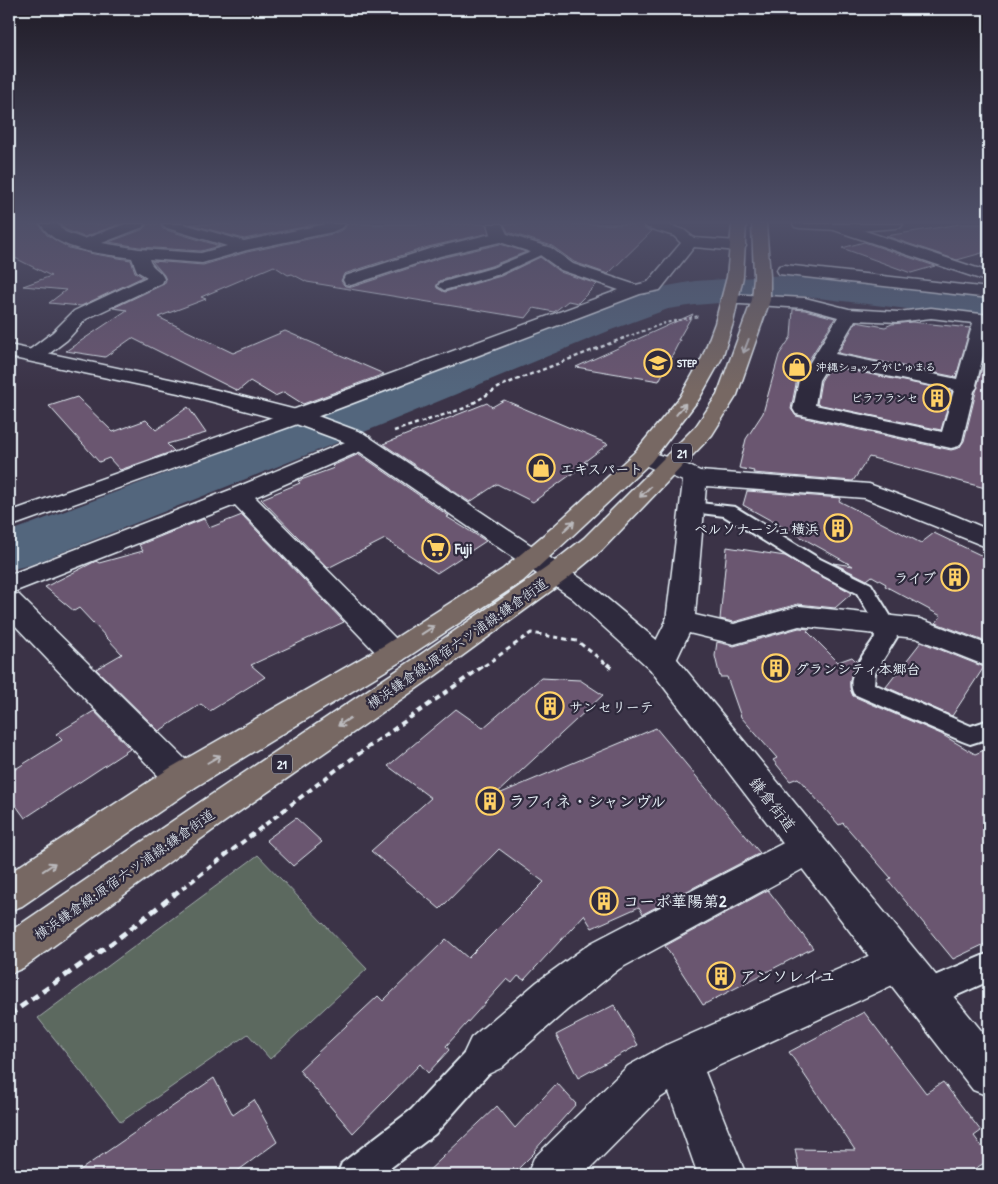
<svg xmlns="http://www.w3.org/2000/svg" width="998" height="1184" viewBox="0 0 998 1184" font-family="'Patrick Hand','Klee One',sans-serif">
  <rect width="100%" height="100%" fill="#3b3347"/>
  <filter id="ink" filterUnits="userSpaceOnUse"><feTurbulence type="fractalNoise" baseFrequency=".02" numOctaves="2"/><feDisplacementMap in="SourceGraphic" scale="10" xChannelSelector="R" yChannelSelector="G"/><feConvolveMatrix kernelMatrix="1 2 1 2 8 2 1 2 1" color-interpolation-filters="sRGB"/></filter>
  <g filter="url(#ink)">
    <polygon fill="#5c695f" stroke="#a2adac" points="258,855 367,969 270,1059 248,1034 121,1122 38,1018"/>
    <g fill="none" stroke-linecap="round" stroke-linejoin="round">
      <polygon fill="#52667d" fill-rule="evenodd" points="802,274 989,295 989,319 802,296 695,305 668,309 611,330 379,426 30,565 9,570 9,532 345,406 583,312 646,290 695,281"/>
    </g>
    <g fill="#6a576f" stroke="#e8f1f8">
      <polygon points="9,224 39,224 47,235 69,248 94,254 131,260 135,272 143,277 81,306 49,303 66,290 23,286 51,276 9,255"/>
      <polygon points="59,224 120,224 84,237 66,230"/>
      <polygon points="147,224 160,224 163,229 220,246 201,251 139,247 109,242 144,229"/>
      <polygon points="190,224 318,224 244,239"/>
      <polygon points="347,224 486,224 489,233 428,247 344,274 341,281 345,286 352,287 440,258 500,244 526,252 491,266 439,281 437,288 445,292 501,276 540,257 560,272 597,284 578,303 568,301 554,312 534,308 526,318 307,282 292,274 288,275 274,266 201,297 206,299 158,317 233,353 285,331 384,374 303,404 284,392 275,396 250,381 238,391 132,338 105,357 66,351 127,310 113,308 164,284 166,280 164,275 152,261 203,265 247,252 332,234 344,229"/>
      <polygon points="504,224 642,224 645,229 652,231 608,274 574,262 552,246 508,232"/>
      <polygon points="960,224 989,224 989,251 957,260 886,236"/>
      <polygon points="864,242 935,266 911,273 842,248"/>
      <polygon points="793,309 805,310 835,318 797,379 791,409 796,416 951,450 959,448 964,441 984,359 989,355 989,489 869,457 853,481 753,473 754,471 739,468 746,439 763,413 779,355 791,337"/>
      <polygon points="693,314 678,340 680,340 659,381 576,367"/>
      <polygon points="856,322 885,327 892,324 912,322 970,328 956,377 838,353"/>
      <polygon points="830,366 952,391 941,430 817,404 821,381"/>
      <polygon points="77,397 113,432 146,420 156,430 188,407 206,433 167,444 174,451 120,470 109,458 99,462 49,406"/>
      <polygon points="504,400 608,444 584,462 587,463 533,502 497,484 470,502 383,444 487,403 492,407"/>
      <polygon points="359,454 449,516 447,517 486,541 437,573 385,539 328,568 261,499 300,483 298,481 334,468 332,466"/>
      <polygon points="747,491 841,498 839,501 921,543 934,533 989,559 989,643 936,623 941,616 885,586 886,584 872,576 867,580 833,563 853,566 743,505"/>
      <polygon points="242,515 344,622 251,665 265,677 210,711 201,704 159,731 96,669 122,654 79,608 74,611 45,587 96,561 99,563 143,551 139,545 204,519 209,528"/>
      <polygon points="727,547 785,556 852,593 835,608 798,604 734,622 720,619"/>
      <polygon points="799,628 810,629 807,631 838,662 852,657 857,662 850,680 850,688 853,696 941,734 975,754 989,748 989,942 953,959 888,880 891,878 843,823 839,825 798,778 790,781 773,760 777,758 741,717 727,677 720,677 715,656 717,642 734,646"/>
      <polygon points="921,642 984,667 952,716 886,687"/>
      <polygon points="541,678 580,680 603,695 494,796 656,728 760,853 643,914 639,907 592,928 584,915 524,980 518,976 512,983 507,979 446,1046 449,1050 428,1073 420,1064 353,1133 299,1070 378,996 383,1001 446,939 468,958 544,882 499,849 440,909 371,851 431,798 388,766 456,709 483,728"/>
      <polygon points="94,711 130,749 25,818 9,796 9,773 62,740 56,734"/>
      <polygon points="296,818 322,842 293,866 266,840"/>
      <polygon points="768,890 813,948 703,1005 665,946"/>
      <polygon points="614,1005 638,1045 578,1078 556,1035"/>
      <polygon points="864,1012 926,1093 943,1082 981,1131 974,1136 989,1156 989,1160 965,1175 800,1175 795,1149 855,1150 789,1052"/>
      <polygon points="214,1078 233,1115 254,1100 277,1142 232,1175 73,1175"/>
      <polygon points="557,1083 576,1104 534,1151 535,1152 512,1175 424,1175 497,1106 515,1128"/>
    </g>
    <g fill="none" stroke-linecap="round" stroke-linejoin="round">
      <g stroke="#e8f1f8" stroke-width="4">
        <g id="service">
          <polygon points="541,248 547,251 545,253 500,274 444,290 438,286 440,283 492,268"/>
          <path d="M691,502L735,507L820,559L871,584L896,625L893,630L897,637L875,673L874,684L971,726L989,720V738L970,744L962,741L854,694C844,676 866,652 875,637L870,625L873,620L857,593L806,567L724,516L685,511L682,507L685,503Z"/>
          <polygon points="989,953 989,981 924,1010 913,1005 909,995 913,985"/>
          <polygon points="486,1037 497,1042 502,1053 497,1064 435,1134 381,1175 337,1175 342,1163 411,1110 475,1042"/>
        </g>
      </g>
      <g stroke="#e8f1f8" stroke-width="3">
        <polygon id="pedestrian" points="785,265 989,288 989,298 779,274 777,270 779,266"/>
      </g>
      <g stroke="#e8f1f8" stroke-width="3">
        <g id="minor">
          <path d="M41,224H57L65,232L84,239L125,224H145L143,227L102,243L139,249L201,253L227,246L164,227L162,224H184L244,241L326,224H345L343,227L332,232L247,250L202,263L149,259C151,268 161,270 164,279L162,283L86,319L67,340L42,359L35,361L28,359L25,355L28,351L53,332L74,311L147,277L137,271L132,258C103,253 57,252 41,224Z"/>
          <polygon points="488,224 502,224 507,234 551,248 573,264 636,285 648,282 681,243 674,236 646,227 644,224 666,224 684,230 694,238 738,241 744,243 746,246 744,249 738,251 694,247 660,290 640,294 303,422 9,527 9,512 287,412 619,290 561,270 540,255 500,242 440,256 351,285 345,284 343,280 345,276 429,249 491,234"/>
          <polygon points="830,224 844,224 989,272 989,282 831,229 828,226"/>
          <path d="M730,294L805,298L849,309L898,312L931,308L989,315V331L976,385L977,387L974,391L962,441L959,446L951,448L796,414L793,409L799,380L838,317L805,308L724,303L721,299L724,295ZM931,318L973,323L957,379L835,354L855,320L898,322ZM829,364L954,390L942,432L815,405L819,380Z"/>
          <polygon points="362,435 370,437 373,442 370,447 255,497 403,646 408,653 403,660 393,663 383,660 235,505 11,593 19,595 194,768 199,778 194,788 182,792 170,788 9,619 9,575 230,490"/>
          <path d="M643,450L679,461L700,471L869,484L956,516L989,530V548L865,498L706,486L695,615L734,624L799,606L920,619L989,645V667L916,638L799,626L734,644L689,633L672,669L661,672L650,669L646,661L666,621L683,481C672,476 636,463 632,457L635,452Z"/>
          <polygon points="808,832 821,837 826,848 821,859 619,969 567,1010 501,1068 486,1075 471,1068 464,1053 471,1038 537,982 591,943 795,837"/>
          <polygon points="898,943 912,948 918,962 912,976 705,1072 746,1175 698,1175 669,1092 660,1098 584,1175 527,1175 534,1158 628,1066 664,1046"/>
        </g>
      </g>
      <g stroke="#e8f1f8" stroke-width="3">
        <g id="tertiary">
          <polygon points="793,224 903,224 901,227 896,228 859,231 800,228 795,227"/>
          <polygon points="9,345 193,384 312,414 363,433 592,586 672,653 989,1040 989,1096 973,1090 884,976 650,669 572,598 347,443 296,424 183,394 9,357"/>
        </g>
      </g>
      <g stroke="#e8f1f8" stroke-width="3">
        <g id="primary">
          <polygon points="732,224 746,224 743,277 733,323 722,358 699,399 651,462 570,538 523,581 403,660 194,788 22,906 9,911 9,873 170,768 383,646 503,569 552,528 635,452 680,397 702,358 715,323 727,277"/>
          <polygon points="752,224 766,224 770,276 770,300 737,395 712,435 602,550 566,580 436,675 220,825 23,968 9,974 9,932 196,805 414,659 546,568 584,538 696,426 717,395 752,300 754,276"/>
        </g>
      </g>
      <polyline stroke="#e8f1f8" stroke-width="2" stroke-dasharray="3 2.5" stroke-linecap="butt" points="621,339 665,323 699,316"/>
      <polyline stroke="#e8f1f8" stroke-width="2.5" stroke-dasharray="4 3" stroke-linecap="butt" points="394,431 465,408 503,385 624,338"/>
      <polyline stroke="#e8f1f8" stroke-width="3" stroke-dasharray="5 4" stroke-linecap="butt" points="484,666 531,633 577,641 609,666"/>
      <g stroke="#e8f1f8" stroke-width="4" stroke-dasharray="6 4.5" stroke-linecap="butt">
        <polyline points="607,664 614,670"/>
        <polyline points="174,895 336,770 486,664"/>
      </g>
      <polyline stroke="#e8f1f8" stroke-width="5" stroke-dasharray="8 5.5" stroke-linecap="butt" points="9,1015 112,943 175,894"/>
      <use href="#service" fill="#2f2a3d" fill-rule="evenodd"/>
      <use href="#pedestrian" fill="#2f2a3d" fill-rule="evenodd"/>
      <use href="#minor" fill="#2f2a3d" fill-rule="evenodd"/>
      <use href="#tertiary" fill="#2f2a3d" fill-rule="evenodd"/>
      <use href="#primary" fill="#776864" fill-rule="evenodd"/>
    </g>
    <defs><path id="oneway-shaft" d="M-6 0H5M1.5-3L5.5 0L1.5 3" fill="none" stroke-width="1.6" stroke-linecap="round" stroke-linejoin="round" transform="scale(1.25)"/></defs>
    <g stroke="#bbbabd">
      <use href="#oneway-shaft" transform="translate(746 346) rotate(111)"/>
      <use href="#oneway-shaft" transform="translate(681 409) rotate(-51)"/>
      <use href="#oneway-shaft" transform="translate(645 492) rotate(135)"/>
      <use href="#oneway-shaft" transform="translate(569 526) rotate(-43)"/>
      <use href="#oneway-shaft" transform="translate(428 630) rotate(-33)"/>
      <use href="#oneway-shaft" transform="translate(344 722) rotate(146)"/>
      <use href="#oneway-shaft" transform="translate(214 759) rotate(-30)"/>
      <use href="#oneway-shaft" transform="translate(49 867) rotate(-34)"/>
    </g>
  </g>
  <linearGradient id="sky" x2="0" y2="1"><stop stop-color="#201c27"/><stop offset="0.57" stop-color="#4f5069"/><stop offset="1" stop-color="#4f5069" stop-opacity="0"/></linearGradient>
  <rect width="998" height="390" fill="url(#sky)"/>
  <defs>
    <g id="school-ring" transform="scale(1.4375)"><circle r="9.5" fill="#2f2a3d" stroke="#ffd166" stroke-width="1.5"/><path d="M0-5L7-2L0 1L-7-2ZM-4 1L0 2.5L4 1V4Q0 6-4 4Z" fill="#ffd166"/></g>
    <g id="shop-ring" transform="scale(1.4375)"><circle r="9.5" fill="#2f2a3d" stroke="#ffd166" stroke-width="1.5"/><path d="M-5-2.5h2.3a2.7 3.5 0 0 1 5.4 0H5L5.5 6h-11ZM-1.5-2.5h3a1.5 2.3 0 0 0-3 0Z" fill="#ffd166"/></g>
    <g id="building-ring" transform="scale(1.4375)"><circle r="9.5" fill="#2f2a3d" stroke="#ffd166" stroke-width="1.5"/><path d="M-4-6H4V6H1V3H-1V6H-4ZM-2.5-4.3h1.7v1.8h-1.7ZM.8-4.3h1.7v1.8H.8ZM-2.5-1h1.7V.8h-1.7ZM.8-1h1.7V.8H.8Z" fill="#ffd166"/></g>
    <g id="supermarket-ring" transform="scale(1.4375)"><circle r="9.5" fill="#2f2a3d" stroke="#ffd166" stroke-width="1.5"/><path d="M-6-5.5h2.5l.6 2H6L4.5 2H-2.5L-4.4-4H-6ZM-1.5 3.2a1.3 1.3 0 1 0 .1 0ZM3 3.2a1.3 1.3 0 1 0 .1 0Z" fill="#ffd166"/></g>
  </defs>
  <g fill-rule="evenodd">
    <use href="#school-ring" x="658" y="363"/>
    <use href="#shop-ring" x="797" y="367"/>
    <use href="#building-ring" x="937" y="398"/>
    <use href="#shop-ring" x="541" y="468"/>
    <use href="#building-ring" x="838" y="528"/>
    <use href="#supermarket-ring" x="436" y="548"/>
    <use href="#building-ring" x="955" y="577"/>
    <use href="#building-ring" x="776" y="668"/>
    <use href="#building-ring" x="550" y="706"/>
    <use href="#building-ring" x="490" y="801"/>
    <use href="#building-ring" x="604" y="901"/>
    <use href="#building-ring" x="721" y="976"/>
  </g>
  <g text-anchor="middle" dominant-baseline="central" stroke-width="4.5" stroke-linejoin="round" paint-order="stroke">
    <g font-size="11" font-weight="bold" fill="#e8f1f8" stroke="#2f2a3d" text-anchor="start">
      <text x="677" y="363">STEP</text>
      <text x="816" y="367">沖縄ショップがじゅまる</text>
      <text x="918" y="398" text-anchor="end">ビラフランセ</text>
    </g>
    <g fill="#2f2a3d" stroke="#b0b5c0" stroke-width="1">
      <rect x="672" y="443.5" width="20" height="19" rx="4"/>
      <rect x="272" y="754.5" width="20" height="19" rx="4"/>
    </g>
    <g font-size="12" font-weight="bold" fill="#e8f1f8">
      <text x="682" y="453">21</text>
      <text x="282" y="764">21</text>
    </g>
    <g font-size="14" font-weight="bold" fill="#e8f1f8" stroke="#2f2a3d" text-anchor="start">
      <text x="560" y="468">エキスパート</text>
      <text x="819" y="528" text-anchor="end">ペルソナージュ横浜</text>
      <text x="455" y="548">Fuji</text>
      <text x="936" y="577" text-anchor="end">ライブ</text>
      <text x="795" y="668">グランシティ本郷台</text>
      <text x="569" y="706">サンセリーテ</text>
    </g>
    <g font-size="14" fill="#e8f1f8" stroke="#2f2a3d">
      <text transform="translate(457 643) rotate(-35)">横浜鎌倉線;原宿六ツ浦線;鎌倉街道</text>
      <text transform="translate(124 874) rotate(-35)">横浜鎌倉線;原宿六ツ浦線;鎌倉街道</text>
    </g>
    <g font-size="16" font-weight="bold" fill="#e8f1f8" stroke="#2f2a3d" text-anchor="start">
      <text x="509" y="801">ラフィネ・シャンヴル</text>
      <text x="623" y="901">コーポ華陽第2</text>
      <text x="740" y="976">アンソレイユ</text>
    </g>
    <g font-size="16" fill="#e8f1f8" stroke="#2f2a3d">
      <text transform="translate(773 804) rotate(52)">鎌倉街道</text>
    </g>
  </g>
  <rect width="998" height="1184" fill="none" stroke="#2f2a3d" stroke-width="30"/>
  <rect x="15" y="15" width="968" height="1154" fill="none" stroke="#e8f1f8" stroke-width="2" filter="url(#ink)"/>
</svg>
